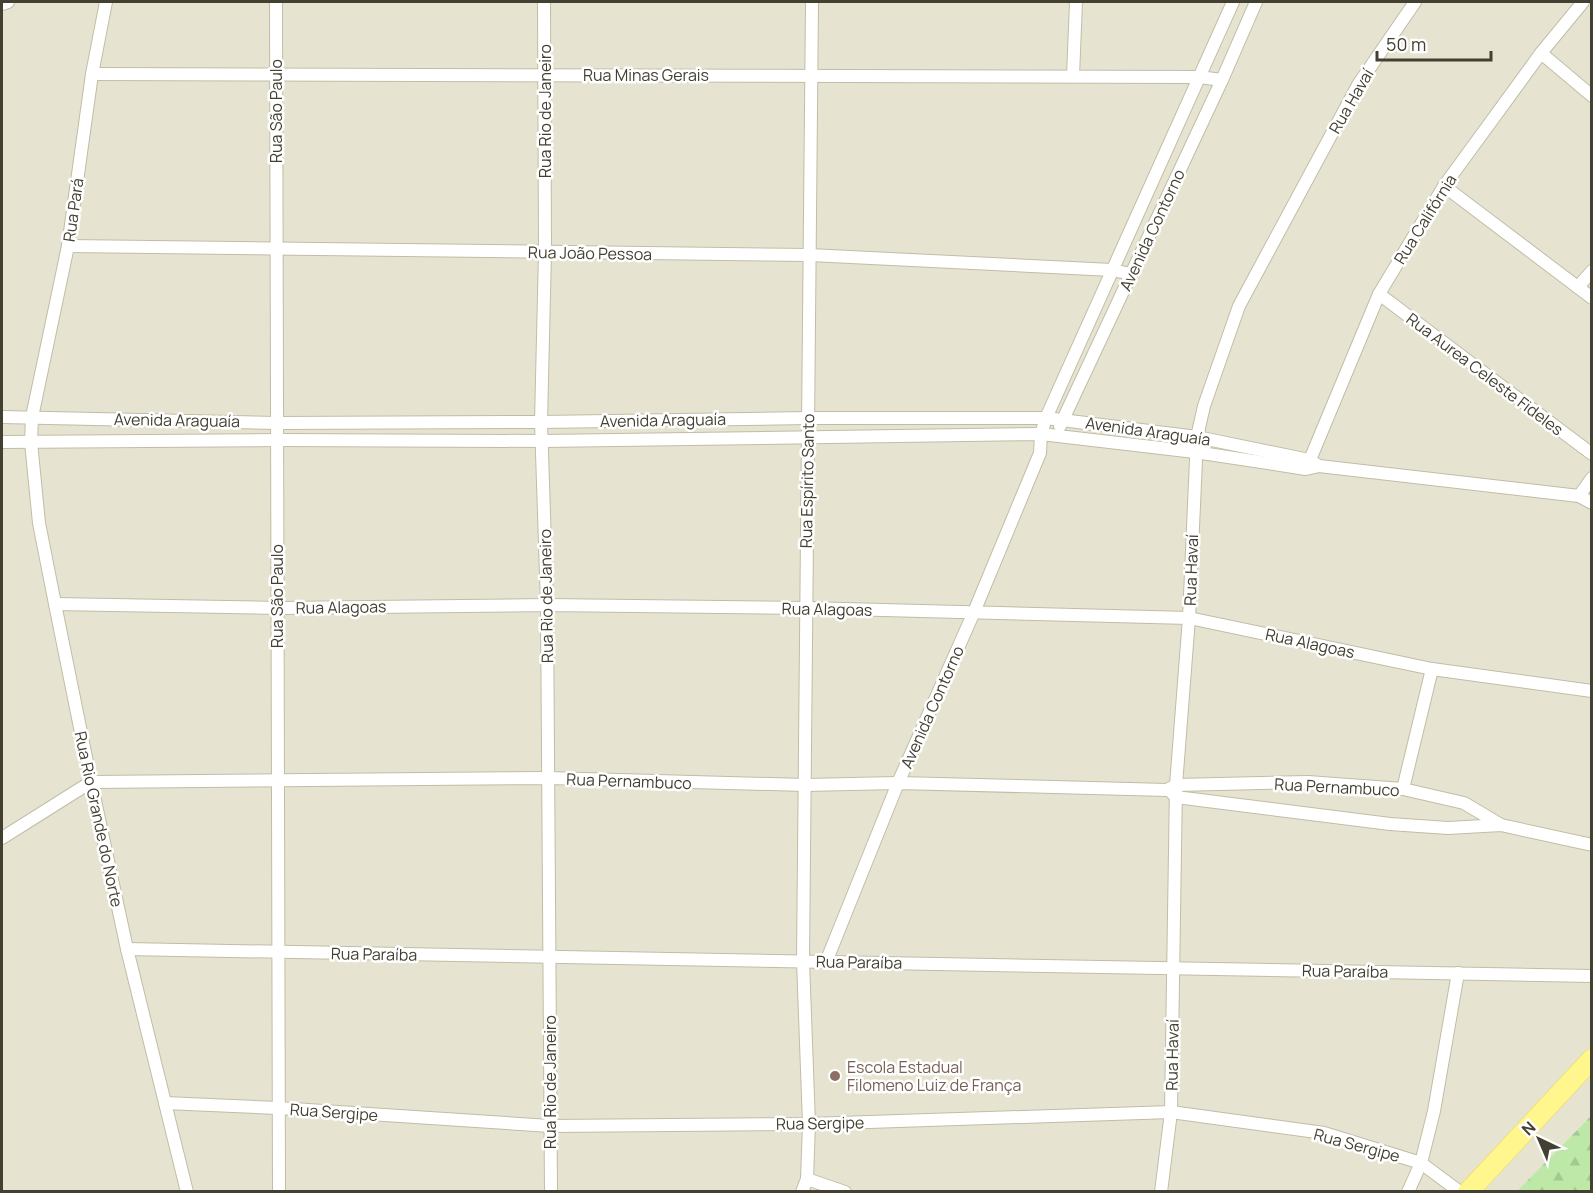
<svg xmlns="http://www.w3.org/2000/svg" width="1593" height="1193" viewBox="0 0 1593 1193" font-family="Manrope,sans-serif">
  <defs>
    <pattern id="forest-firs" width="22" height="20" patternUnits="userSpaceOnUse" patternTransform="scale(1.5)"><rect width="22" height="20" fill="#bee8a8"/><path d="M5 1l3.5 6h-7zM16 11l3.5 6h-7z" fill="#a4c891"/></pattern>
  </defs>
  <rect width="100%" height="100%" fill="#f2f0e2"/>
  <polygon fill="#e6e4d0" points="2,2 1591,2 1591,1116 1517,1191 2,1192"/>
  <polygon fill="url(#forest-firs)" points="1591,1116 1591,1191 1517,1191"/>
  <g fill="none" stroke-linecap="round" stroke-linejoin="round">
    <g stroke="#c0bda7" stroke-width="14">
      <g id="street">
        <polyline points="106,2 92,74 68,246 32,417 31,442 39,523 55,604 91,782 127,949 187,1192"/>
        <polyline points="276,2 279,1192"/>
        <polyline points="544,2 545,252 541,422 547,605 551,1192"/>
        <polyline points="2,4 8,2"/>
        <polyline points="1541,53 1592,96"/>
        <polyline points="92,74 1199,77 1222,80"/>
        <polyline points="1073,76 1076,2"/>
        <polyline points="1444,186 1592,298"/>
        <polyline points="68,246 810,255 1112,270 1131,274"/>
        <polyline points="1578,287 1592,271"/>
        <polyline points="1379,294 1592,454"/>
        <polyline points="2,417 276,423 541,422 808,418 1046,418 1197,437 1309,460 1319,466"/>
        <polyline points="1060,426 1222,80 1256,2"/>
        <polyline points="2,442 276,440 543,441 1041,434 1195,452 1306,469 1319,466 1579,496 1592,503"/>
        <polyline points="1307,467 1379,294 1444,186 1541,53 1583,2"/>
        <polyline points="1579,496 1592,478"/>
        <polyline points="55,604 277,608 547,605 806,608 1189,618 1432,669 1592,691"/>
        <polyline points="1403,789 1432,669"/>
        <polyline points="1171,792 1176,797 1390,824 1448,828 1501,825 1592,845"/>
        <polyline points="2,838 91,782 548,778 805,785 898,783 1167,790 1176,785 1308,782 1403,789 1464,803 1501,825"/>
        <polyline points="127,949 1592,976"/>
        <polyline points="826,962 898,783 974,612 1040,453 1041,434 1046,418 1233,2"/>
        <polyline points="165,1103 278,1108 550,1126 809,1124 1171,1112 1324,1133 1421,1163 1460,1192"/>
        <polyline points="807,1179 845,1192"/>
        <polyline points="802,1192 807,1179 809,1124 803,961 812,2"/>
        <polyline points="1161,1192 1171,1112 1176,785 1189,618 1197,437 1204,406 1239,306 1358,85 1415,2"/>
        <polyline points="1408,1192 1421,1163 1434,1111 1458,973"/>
      </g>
    </g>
    <g stroke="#e8da5a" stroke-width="21">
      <polyline id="primary" points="1468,1192 1592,1059"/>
    </g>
    <use href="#street" stroke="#fff" stroke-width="12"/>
    <use href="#primary" stroke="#fff68e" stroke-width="20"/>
  </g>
  <circle fill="#8d6e63" stroke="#fff" stroke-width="2" cx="835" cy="1076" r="6"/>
  <g text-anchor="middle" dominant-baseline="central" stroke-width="5" stroke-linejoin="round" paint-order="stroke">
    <g font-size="16" fill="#434032" stroke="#fff">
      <text x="646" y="75">Rua Minas Gerais</text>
      <text transform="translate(1351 101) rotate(-60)">Rua Havaí</text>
      <text transform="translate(276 111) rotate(-90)">Rua São Paulo</text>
      <text transform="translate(545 111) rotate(-90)">Rua Rio de Janeiro</text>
      <text transform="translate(73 210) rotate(-82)">Rua Pará</text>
      <text transform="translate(1425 219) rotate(-58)">Rua Califórnia</text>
      <text transform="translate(1152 230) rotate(-65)">Avenida Contorno</text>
      <text transform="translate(590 253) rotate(1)">Rua João Pessoa</text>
      <text transform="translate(1485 374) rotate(37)">Rua Aurea Celeste Fideles</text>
      <text transform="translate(177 420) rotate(1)">Avenida Araguaía</text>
      <text transform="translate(663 420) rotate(-1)">Avenida Araguaía</text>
      <text transform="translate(1148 431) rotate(8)">Avenida Araguaía</text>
      <text transform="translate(807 481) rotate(-89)">Rua Espírito Santo</text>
      <text transform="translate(1191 570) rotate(-88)">Rua Havaí</text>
      <text transform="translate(277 596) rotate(-90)">Rua São Paulo</text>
      <text transform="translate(546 596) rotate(-91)">Rua Rio de Janeiro</text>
      <text transform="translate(341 607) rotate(-1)">Rua Alagoas</text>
      <text transform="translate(827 609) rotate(1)">Rua Alagoas</text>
      <text transform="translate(1310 643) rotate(12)">Rua Alagoas</text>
      <text transform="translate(932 707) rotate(-66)">Avenida Contorno</text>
      <text transform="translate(629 781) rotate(2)">Rua Pernambuco</text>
      <text transform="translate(1337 787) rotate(3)">Rua Pernambuco</text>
      <text transform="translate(99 819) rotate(78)">Rua Rio Grande do Norte</text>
      <text transform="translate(374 954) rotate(1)">Rua Paraíba</text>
      <text transform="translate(859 962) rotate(1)">Rua Paraíba</text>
      <text transform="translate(1345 971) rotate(1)">Rua Paraíba</text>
      <text transform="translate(1172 1055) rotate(-89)">Rua Havaí</text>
      <text transform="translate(550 1082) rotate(-90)">Rua Rio de Janeiro</text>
      <text transform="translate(334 1112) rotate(4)">Rua Sergipe</text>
      <text transform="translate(820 1123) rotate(-1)">Rua Sergipe</text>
      <text transform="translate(1357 1145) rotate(15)">Rua Sergipe</text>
    </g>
    <g font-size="16" fill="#785e54" stroke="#fff" text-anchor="start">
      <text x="847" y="1067">Escola Estadual<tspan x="847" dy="18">Filomeno Luiz de França</tspan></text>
    </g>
  </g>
  <rect width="1593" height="1193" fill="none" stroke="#434032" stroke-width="6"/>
  <g transform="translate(1539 1139) rotate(316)" stroke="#ffffff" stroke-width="4.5" paint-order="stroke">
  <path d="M0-4.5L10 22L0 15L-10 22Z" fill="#434032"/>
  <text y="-9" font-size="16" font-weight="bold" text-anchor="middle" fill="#434032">N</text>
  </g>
  <path d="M1377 51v9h114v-9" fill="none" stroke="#434032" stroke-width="3"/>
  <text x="1386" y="51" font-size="18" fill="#434032" stroke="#ffffff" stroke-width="4.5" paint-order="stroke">50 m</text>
</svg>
